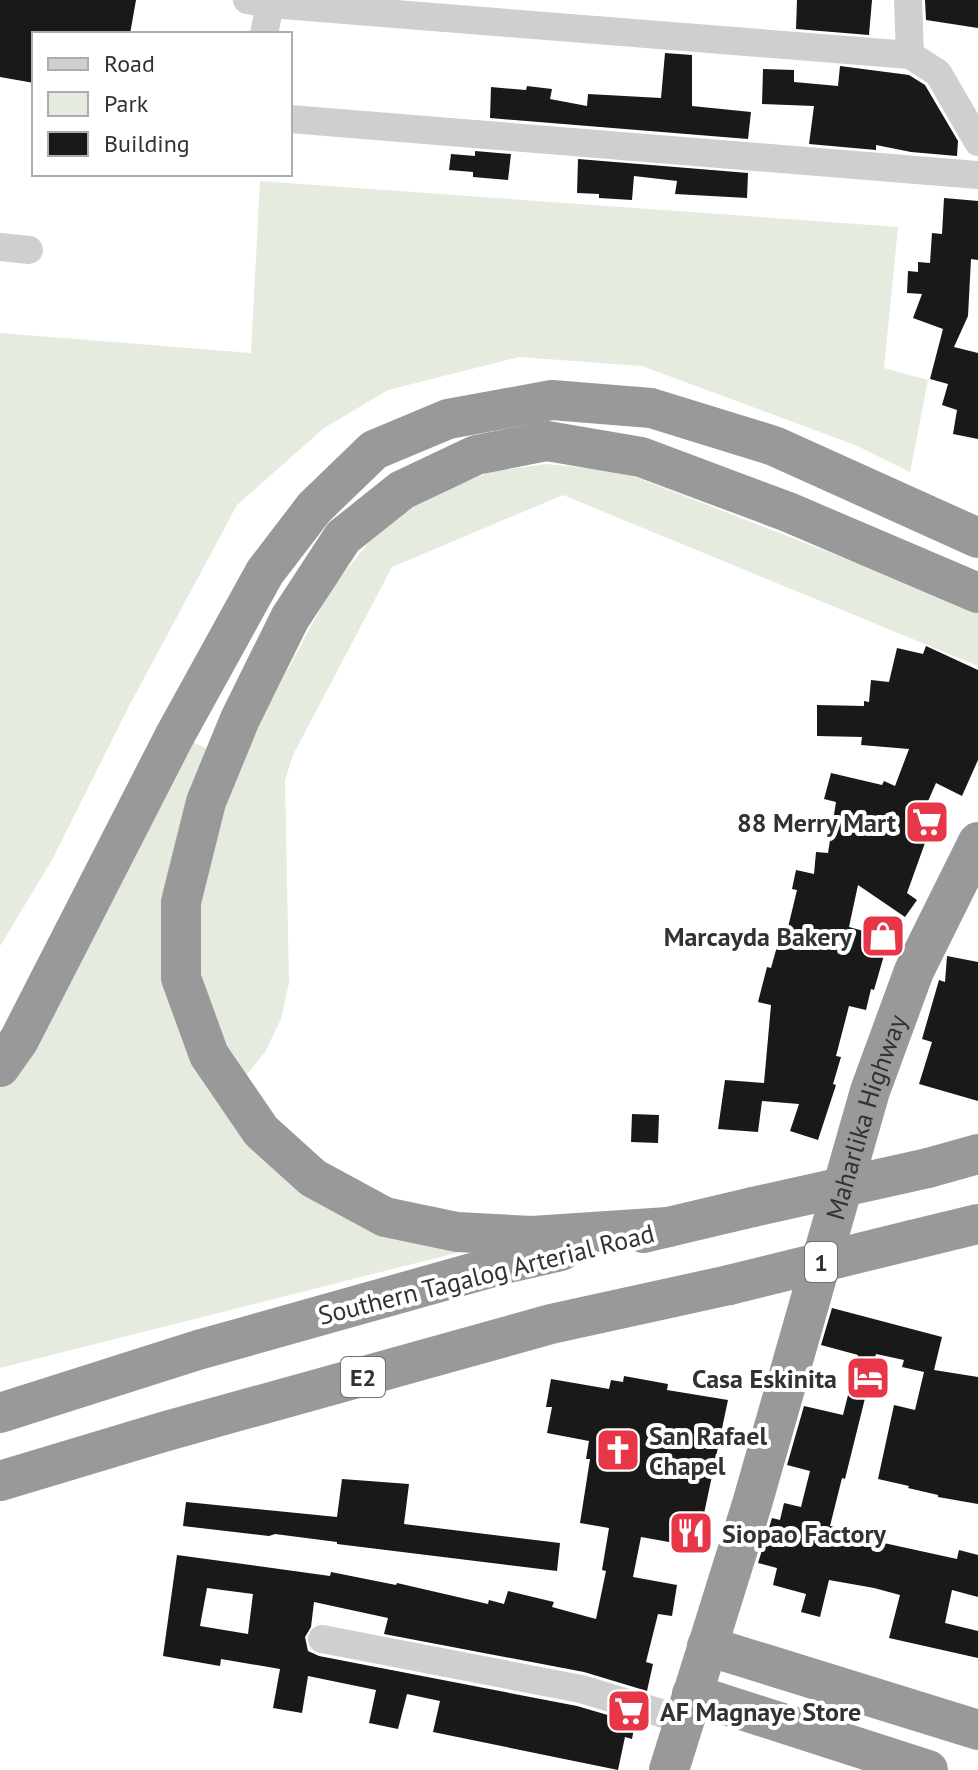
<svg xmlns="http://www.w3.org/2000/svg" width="978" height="1770" viewBox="0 0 978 1770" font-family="'PT Sans',sans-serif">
  <rect width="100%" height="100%" fill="#fff"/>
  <g fill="#e5ebde">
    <polygon points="260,181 898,227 884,368 928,380 910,472 855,445 642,366 519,357 388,390 324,428 237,505 128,708 52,860 0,946 0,333 251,353"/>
    <polygon points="546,464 620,471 978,610 978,666 563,495 392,567 293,755 285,780 289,983 281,1019 265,1052 243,1079 210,1022 193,958 214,807 331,589 374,536 426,496 491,472"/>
    <polygon points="191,741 212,751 168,927 291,1176 484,1246 0,1368 0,1086"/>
  </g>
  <g fill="#191919" fill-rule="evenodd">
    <polygon points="0,0 136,0 130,34 34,34 34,83 0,77"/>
    <polygon points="797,0 872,0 869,35 796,29"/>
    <polygon points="925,0 978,0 978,28 926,20"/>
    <polygon points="665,53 692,55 692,106 751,112 748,139 490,118 491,87 526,90 527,86 552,89 550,99 587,106 588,94 661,98"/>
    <polygon points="840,66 909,75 925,85 958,141 957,156 911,152 876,145 876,150 809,144 814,106 762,104 763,69 794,70 794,82 838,86"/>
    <polygon points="475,151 511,154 508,180 473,177 473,172 449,170 451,154 475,156"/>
    <polygon points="578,159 748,173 747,198 675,194 677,181 634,176 632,200 599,198 599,194 577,193"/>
    <polygon points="944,198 978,201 978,260 971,259 968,316 954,347 978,353 978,439 953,434 957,410 942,405 948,384 930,379 943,329 913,318 922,294 907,293 908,271 918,272 918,262 930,263 932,233 942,234"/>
    <polygon points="926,646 978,670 978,760 962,796 936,783 918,824 930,829 907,893 917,900 905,917 858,885 849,927 889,938 874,990 871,989 866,1010 849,1006 836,1056 841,1057 833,1084 836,1085 818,1140 790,1131 799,1104 762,1101 758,1132 718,1129 725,1080 764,1083 771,1005 758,1002 767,967 771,968 778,943 784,944 797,890 792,889 796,870 814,874 816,852 828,853 836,802 824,799 831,773 882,785 884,781 895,786 909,749 861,745 862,737 817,736 817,705 864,706 864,701 869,702 871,680 889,682 897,648 923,654"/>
    <polygon points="947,956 978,962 978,1101 919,1084 932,1042 922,1039 939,980 945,982"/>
    <polygon points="632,1114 659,1115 658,1143 631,1142"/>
    <polygon points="832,1308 942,1337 934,1370 978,1377 978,1504 938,1497 938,1495 908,1488 909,1486 878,1479 894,1405 915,1410 924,1372 902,1367 904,1360 876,1354 845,1479 842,1478 830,1526 862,1533 861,1538 957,1559 959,1550 978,1555 978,1597 952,1590 945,1623 978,1631 978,1658 889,1638 900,1595 874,1588 829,1580 820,1617 801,1612 806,1594 773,1585 777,1568 758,1563 772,1518 780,1520 784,1503 801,1507 810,1471 787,1465 804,1406 843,1415 858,1355 821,1345"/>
    <path d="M624,1376L668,1384L667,1390L728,1400L697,1547L641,1537L633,1577L677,1585L672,1616L658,1614L646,1662L653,1664L647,1691L584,1672L384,1634L388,1618L314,1602L311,1627L305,1637L308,1651L319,1656L577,1706L635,1723L632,1739L625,1737L618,1770L433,1732L440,1701L407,1694L398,1729L369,1723L376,1690L308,1676L302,1713L273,1708L280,1669L221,1659L220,1666L163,1656L177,1555L330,1576L331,1572L396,1585L397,1583L488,1604L489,1600L504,1604L508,1591L554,1602L552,1607L596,1619L606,1571L602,1570L609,1528L580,1523L590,1459H586L589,1441L547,1433L552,1407H546L551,1379L609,1389L611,1380L623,1382ZM207,1588L253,1594L248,1634L200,1626Z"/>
    <polygon points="342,1479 409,1484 404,1524 560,1543 557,1571 337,1544 337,1542 275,1534 269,1536 183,1526 186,1502 337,1517"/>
  </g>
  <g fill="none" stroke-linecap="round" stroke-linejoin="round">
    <g stroke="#cfcfcf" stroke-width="28">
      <polyline points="247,0 270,4 910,55 938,73 978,142"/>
      <polyline points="908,0 910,55"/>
      <polyline points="264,34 271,0"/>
      <polyline points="290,119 978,175"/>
      <polyline points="0,247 29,250"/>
      <polyline points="322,1639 581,1689 684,1720"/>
    </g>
    <g stroke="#999" stroke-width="40">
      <polyline points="0,1067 19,1040 174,737 265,572 314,508 374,450 448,419 552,400 651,408 774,446 978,538"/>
      <polyline points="928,1168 978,1154"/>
      <polyline points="668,1227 532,1236 457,1232 385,1217 313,1178 261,1131 209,1055 181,978 181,902 206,802 240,719 290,618 343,537 402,490 476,455 547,441 641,457 788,512 978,593"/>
      <polyline points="643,1233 753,1207"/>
      <polyline points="912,1240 978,1224"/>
      <polyline points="0,1413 198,1350 504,1264 561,1251"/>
      <polyline points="0,1481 163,1432 551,1324 729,1285"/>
      <polyline points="707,1646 978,1730"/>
      <polyline points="692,1694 928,1770"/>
      <path id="s1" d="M669,1770L752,1504L870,1091L914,971L978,842"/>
    </g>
    <g stroke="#999" stroke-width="40">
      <polyline points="753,1207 928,1168"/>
      <polyline points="729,1285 912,1240"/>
    </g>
  </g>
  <defs>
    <g id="supermarket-square" transform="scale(2.3)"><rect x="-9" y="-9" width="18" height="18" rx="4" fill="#e73648" stroke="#fff"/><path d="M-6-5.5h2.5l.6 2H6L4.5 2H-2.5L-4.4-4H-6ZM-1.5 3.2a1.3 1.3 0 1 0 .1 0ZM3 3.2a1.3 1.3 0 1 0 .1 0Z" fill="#fff"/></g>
    <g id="shop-square" transform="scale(2.3)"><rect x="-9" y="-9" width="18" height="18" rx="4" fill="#e73648" stroke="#fff"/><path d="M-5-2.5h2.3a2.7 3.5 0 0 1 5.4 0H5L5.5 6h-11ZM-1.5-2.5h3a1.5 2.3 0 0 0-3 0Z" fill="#fff"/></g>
    <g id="hotel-square" transform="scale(2.3)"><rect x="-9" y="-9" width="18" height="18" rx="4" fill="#e73648" stroke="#fff"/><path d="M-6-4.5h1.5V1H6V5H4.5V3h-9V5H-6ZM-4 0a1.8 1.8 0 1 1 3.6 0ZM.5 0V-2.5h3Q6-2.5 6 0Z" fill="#fff"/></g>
    <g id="church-square" transform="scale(2.3)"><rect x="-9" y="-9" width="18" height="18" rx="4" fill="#e73648" stroke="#fff"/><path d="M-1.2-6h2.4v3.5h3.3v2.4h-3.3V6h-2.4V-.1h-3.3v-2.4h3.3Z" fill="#fff"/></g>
    <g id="restaurant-square" transform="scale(2.3)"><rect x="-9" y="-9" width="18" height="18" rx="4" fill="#e73648" stroke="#fff"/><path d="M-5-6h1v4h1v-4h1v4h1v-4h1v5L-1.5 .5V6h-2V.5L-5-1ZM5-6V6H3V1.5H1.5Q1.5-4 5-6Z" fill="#fff"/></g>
  </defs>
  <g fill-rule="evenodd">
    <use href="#supermarket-square" x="927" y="822"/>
    <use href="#shop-square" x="883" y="936"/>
    <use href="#hotel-square" x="868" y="1378"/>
    <use href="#church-square" x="618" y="1450"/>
    <use href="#restaurant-square" x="691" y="1533"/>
    <use href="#supermarket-square" x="629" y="1711"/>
  </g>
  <g text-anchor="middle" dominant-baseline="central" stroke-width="8" stroke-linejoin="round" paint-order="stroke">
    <g fill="#fff" stroke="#707070" stroke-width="2">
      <rect x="805" y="1242" width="32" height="40" rx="6"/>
      <rect x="341" y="1357" width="44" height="40" rx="6"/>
    </g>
    <g font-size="24" font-weight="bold" fill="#323232">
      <text x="821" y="1262">1</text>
      <text x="363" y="1377">E2</text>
    </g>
    <g font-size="26" font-weight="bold" fill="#323232" stroke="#fff" text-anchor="end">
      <text x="896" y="822">88 Merry Mart</text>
      <text x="852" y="936">Marcayda Bakery</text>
      <text x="837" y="1378">Casa Eskinita</text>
      <text x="649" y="1435" text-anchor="start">San Rafael<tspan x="649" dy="30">Chapel</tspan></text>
      <text x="722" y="1533" text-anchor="start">Siopao Factory</text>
      <text x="660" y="1711" text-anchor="start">AF Magnaye Store</text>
    </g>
    <g font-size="26" fill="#323232" stroke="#fff">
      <text stroke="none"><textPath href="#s1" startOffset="682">Maharlika Highway</textPath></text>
      <text transform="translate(486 1274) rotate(-14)">Southern Tagalog Arterial Road</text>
    </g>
  </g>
  <rect x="32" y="32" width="260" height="144" fill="#ffffff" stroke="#adadad" stroke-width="2"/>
  <rect x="48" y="58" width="40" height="12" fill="#cfcfcf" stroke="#adadad" stroke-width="2"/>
  <text x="104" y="72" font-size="24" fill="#323232">Road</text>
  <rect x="48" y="92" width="40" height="24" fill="#e5ebde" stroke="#adadad" stroke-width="2"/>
  <text x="104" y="112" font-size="24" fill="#323232">Park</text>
  <rect x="48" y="132" width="40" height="24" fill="#191919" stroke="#adadad" stroke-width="2"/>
  <text x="104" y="152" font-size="24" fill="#323232">Building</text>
</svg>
